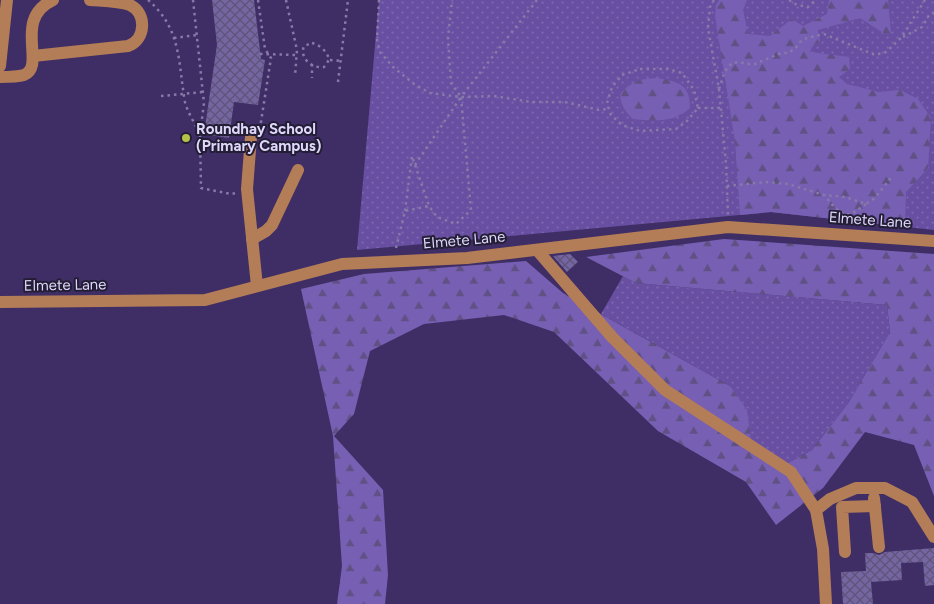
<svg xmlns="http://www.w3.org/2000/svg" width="934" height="604" viewBox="0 0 934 604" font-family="Figtree,sans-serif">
  <defs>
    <pattern id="grass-dots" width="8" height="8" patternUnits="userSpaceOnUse" patternTransform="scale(1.25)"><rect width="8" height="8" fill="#684fa2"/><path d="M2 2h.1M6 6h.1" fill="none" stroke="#7d68b0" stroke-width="1.8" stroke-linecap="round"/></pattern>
    <pattern id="forest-firs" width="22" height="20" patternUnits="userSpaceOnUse" patternTransform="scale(1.25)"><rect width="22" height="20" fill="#775fb4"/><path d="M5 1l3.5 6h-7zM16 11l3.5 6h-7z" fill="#605185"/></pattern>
    <pattern id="building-cross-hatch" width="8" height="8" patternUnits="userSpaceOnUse" patternTransform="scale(1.25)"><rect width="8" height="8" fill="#7565a1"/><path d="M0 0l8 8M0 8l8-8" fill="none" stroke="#5e547a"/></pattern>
  </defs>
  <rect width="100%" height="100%" fill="#3f2e65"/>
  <g fill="url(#grass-dots)">
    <polygon points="379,0 934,0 934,230 771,212 357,250"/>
    <polygon points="623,276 636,283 887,305 890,332 849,402 812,450 784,465 752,448 730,386 601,314"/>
  </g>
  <g fill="url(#forest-firs)">
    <polygon points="719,0 747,0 743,10 748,34 770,36 792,19 803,26 827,14 829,0 888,0 891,33 885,34 860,18 818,30 820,41 812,47 810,52 849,57 850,69 839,77 847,84 879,92 900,90 918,99 931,118 928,168 906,192 905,227 771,212 740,215 735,141 715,16 716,5"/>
    <path d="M657,78C678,82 690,83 690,108C674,123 654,121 633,119C625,111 621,106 620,94C633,81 639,79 657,78Z"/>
    <polygon points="724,239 934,254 934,496 914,445 865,432 823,488 776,525 746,482 658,431 554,332 504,315 424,324 370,351 354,414 334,436 383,490 388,575 385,604 337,604 342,566 333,436 301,289 364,274 526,261 563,293 730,386 747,410 752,448 784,465 812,450 849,402 890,332 887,305 636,283 586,257"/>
  </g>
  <g fill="url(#building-cross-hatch)">
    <polygon points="212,0 254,0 261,59 265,60 258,105 234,102 229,138 204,134 217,45"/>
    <polygon points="570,254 578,262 567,272 553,256"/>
    <polygon points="934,548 934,585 925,586 923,562 901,563 902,580 871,582 873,604 843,604 841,572 866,571 865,553 873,553 879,555 885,552"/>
  </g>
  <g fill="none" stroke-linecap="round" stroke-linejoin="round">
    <g stroke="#877aa8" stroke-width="2.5" stroke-dasharray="2.5 4" stroke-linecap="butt">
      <path d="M148,0C182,29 178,63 185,102C188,113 195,124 200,134"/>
      <polyline points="193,0 204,103 200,135 201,188 231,194 236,193"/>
      <polyline points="258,0 265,49 271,58 260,128"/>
      <polyline points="286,0 297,50 295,76"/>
      <polyline points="379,0 377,40 380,52 393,67 414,84 430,93 461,97 494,96 531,102 565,102 599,110 609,109"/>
      <polyline points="714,0 710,7 708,28 719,89 726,164 728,216"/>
      <polyline points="789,0 797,5 808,7 816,0"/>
      <polyline points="903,37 922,27 929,15 934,13"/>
      <polyline points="174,38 197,35"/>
      <path d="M312,43C320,45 328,52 329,60L324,67C312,69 299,58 304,46Z"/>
      <polyline points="260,54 297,55"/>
      <polyline points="330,60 341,61"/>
      <polyline points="312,64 312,78"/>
      <polygon points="640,69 668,69 682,73 694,90 698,108 687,121 676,129 640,131 622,125 611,115 607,103 612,87 622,75"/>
      <polyline points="338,82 348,0"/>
      <polyline points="719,89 725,71 732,63 740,62 746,64 755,64 781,53 787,53 795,49 800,42 807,38 824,34 875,55 886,52 901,38 925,0"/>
      <polyline points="161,96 203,92"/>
      <polyline points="698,108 721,108"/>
      <polyline points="415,165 461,97 451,83 448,38 452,0"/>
      <polyline points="727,186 766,182 788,184 824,195"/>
      <polyline points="866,204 853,213 845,215 835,208 824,195 845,197 866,204 875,198 893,175"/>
      <polyline points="405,211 412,156 429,206"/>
      <polyline points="396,248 405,211 429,206 437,217 456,224 471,210 461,97 537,0"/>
    </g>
    <g stroke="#b37d57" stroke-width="12">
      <path d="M33,56L128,46C146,40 147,13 130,5C118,1 102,1 90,0"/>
      <polyline points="0,66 7,0"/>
      <path d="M0,77C7,77 17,77 24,75C47,66 12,19 53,0"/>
      <polyline points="251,137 247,189 257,286"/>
      <polyline points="252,239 266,231 272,225 298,170"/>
      <polyline points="537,250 612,337 665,390 791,472 816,510"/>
      <polyline points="0,302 205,300 342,264 467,258 728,227 934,241"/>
      <polyline points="874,498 879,547"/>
      <polyline points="845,552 842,507 875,506"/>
      <polyline points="826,604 823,549 816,510 830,499 856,488 885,488 912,502 934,537"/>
    </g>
  </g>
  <circle fill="#b5c24a" stroke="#231d35" stroke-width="2" cx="186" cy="138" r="5"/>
  <g text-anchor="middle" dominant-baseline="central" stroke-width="4" stroke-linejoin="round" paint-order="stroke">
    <g font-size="15" font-weight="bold" fill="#ded7f9" stroke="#231d35" text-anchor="start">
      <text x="196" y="129">Roundhay School<tspan x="196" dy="17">(Primary Campus)</tspan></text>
    </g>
    <g font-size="15" fill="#ded7f9" stroke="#231d35">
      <text transform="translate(870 220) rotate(4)">Elmete Lane</text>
      <text transform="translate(464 240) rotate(-5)">Elmete Lane</text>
      <text transform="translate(65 285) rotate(-1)">Elmete Lane</text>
    </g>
  </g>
</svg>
